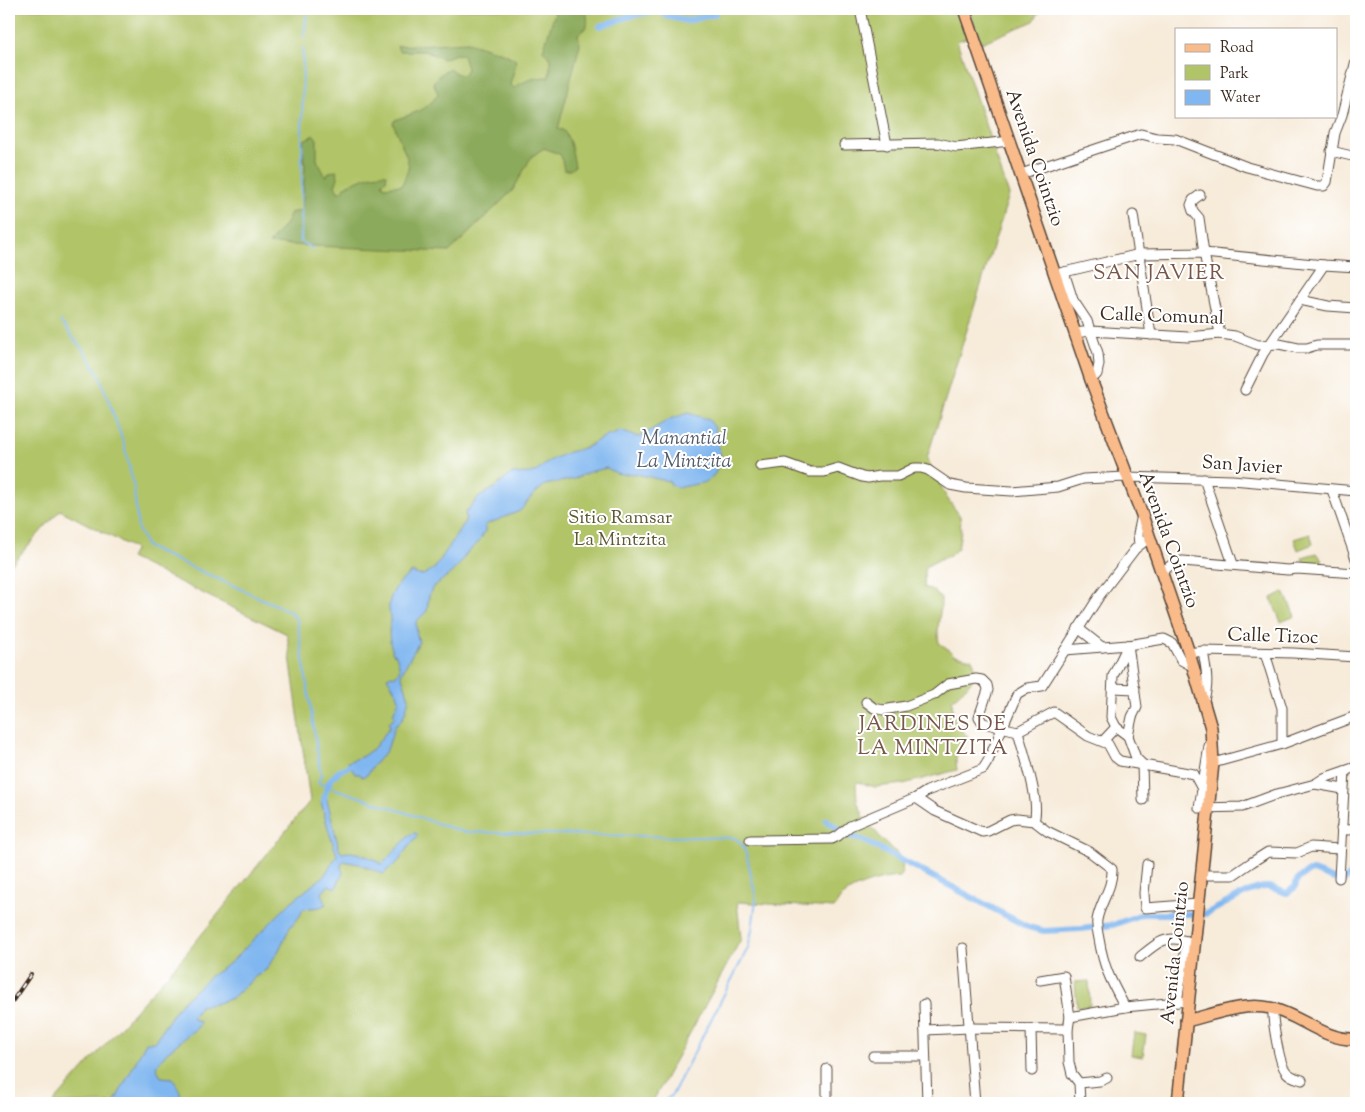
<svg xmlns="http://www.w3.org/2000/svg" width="1365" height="1112" viewBox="0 0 1365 1112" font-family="'Sorts Mill Goudy',serif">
  <rect width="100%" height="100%" fill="#fff"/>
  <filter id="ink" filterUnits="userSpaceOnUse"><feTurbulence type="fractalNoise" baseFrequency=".02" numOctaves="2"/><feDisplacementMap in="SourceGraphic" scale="10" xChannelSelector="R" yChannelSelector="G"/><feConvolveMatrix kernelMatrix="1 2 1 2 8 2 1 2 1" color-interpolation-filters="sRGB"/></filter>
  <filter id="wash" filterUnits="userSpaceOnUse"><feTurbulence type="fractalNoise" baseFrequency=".0096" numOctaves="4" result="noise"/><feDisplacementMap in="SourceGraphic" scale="20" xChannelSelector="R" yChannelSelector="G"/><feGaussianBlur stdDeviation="1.12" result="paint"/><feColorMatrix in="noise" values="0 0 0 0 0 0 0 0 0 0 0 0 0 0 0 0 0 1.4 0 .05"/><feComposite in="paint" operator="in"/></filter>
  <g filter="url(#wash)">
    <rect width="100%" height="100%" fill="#f7ebd9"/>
    <g fill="#b1c468" stroke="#767743">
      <path d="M9,9H959L969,37L957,41L1009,195L927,458L947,498L960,516L961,531L958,548L950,556L942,558L925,567L924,587L934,591L941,599C941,615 936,628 939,643L948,649L954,655L972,659C982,676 964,690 952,700C953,716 954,726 968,736L967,741C955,750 955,755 957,770L903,784L875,787L858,782L856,784L857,801L862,812L864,822C872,826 875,831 881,838C892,850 909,857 900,877C885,877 851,886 841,898C838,901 837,905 834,908L737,902L741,939L652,1103H53L184,956L310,801L287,634L130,558L135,549L60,510L9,567Z"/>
      <polygon points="969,9 1041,9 1034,21 981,43"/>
      <polygon points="1310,534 1313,544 1298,550 1294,539"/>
      <polygon points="1317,553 1322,560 1322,565 1304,564 1302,557"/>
      <polygon points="1284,592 1295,616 1281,622 1271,598"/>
      <polygon points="1089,981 1090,1006 1077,1007 1075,982"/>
      <polygon points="1134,1033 1146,1035 1143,1057 1131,1055"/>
    </g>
    <path fill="#8caa5c" stroke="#646a3d" d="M552,9H586C588,23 590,26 578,34L580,44L558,129L563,130C572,141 572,153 575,166L570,170H564L561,155L544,148L531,157L513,190L449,252L269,244L287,222L290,213L302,210L305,166L302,146L304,140L314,135L317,139V160L326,177L329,172L337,171L338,178L335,186L338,192L343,191L345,187C358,179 373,173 387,174L386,180L382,183L384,187L402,185L409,167L407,158L393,123L395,120C411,114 428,110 438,94L433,82L443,72L448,69L462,76L467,69L463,55L456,54L443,59L425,51H399L397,46L468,42L505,54L515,59L516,64L510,84L514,88C525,80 536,77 549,77L551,60L543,50L555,13Z"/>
    <g fill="#81b7f0" stroke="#5e7087">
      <path d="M688,413L708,419L715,428L716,440L721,455L719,465L714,475L706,482L678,488L671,485L669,481C659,480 651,477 641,475C625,471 623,479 607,468L589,472L574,479L545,485L533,495L520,511L485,525V531L479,542L466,554L460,564L450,574L432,588L429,596L427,611L416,622L417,635L419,642L401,674L409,698C406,708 405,721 395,726L387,750L372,767L368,774L362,777L360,774H355L348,762L363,756L374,748L390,727L389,723L395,716L393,714L399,700C397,691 391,685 387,677L392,675L396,676L400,669L396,655L393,654C390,642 388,636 390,624C391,617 388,610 389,604C391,590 401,580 412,572L418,575H423L435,568L463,525L466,519L465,513L478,498L497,486L511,474L530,473L537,471L549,461L566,453L587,447L607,435H613L619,431L639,437L670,419Z"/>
      <path d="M327,799L339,849L342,853C354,849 372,858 382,864L411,834L416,833L418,835L402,855L400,860L383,874L359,864L342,861L341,868L343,873L337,886L334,888L329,885L322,893L326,904L320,907L303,909L300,916L290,927L279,950L266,970L255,977L232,998L215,1004L200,1006L192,1018L200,1022L198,1027L166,1053L156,1067L161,1077L173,1078L180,1092L182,1103H114L146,1042H154L179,1005L209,977L230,963L291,902L324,876L337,855L329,832L321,802Z"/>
    </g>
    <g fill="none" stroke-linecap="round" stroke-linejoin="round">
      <g stroke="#81b7f0" stroke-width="2">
        <polyline points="304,38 307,9"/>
        <polyline points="303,48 301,242 313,249"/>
        <polyline points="60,321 90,359 100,377 124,444 134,488 138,529 147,547 289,611 297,620 321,775 318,783 463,832 735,838 742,844 747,856 756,899 752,930 748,948 672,1095 662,1103"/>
      </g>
      <g stroke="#81b7f0" stroke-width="6">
        <polyline points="669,10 666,16 687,21 715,14"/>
        <polyline points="600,26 634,15 651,12 667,12"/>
        <path d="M324,801C325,784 334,772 349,766"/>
        <polyline points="826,820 847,835 865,841 1028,927 1044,931 1081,929 1113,925 1142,914 1195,914"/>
        <path d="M1205,914C1220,908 1253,885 1268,887C1272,887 1282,892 1287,893L1295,887L1297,880L1306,873L1313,871L1334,879L1345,880L1356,870"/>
      </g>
    </g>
  </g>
  <g filter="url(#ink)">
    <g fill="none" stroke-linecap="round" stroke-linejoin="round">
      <g stroke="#57473a" stroke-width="11">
        <g id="minor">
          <polyline points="860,9 887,145"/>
          <polyline points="844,145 938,143 956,147 1010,141"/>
          <polyline points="1331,151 1356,157"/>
          <polyline points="1021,174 1141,134 1157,138 1175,139 1247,167 1317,186 1324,186 1327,182 1335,133 1342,115 1356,60"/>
          <polyline points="1200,195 1193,200 1191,205 1193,211 1199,218 1204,253 1220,334"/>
          <polyline points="1133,215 1151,335"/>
          <polyline points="1064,272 1073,300 1087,321 1098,353 1099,364 1097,374 1091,380"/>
          <polyline points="1056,274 1140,254 1204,253 1324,265 1356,267"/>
          <polyline points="1300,300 1328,306 1356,308"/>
          <polyline points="1075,333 1091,331 1188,337 1220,334 1235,336 1258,345 1279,344 1298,348 1307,348 1317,345 1356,345"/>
          <polyline points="1245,390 1263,354 1324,265"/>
          <polyline points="760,466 785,463 810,472 824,472 838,468 862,477 868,478 879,476 898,476 914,468 921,468 928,470 950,485 966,488 1012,491 1058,487 1083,479 1126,477 1232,480 1356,491"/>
          <polyline points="1204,479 1233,564"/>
          <polyline points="1332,490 1356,559"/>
          <polyline points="1139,545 1138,534 1142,515"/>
          <polyline points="1162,572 1175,562 1183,561 1288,570 1297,569 1356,573"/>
          <polyline points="1078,628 1102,647"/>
          <polyline points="1128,645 1113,676 1111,717 1116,727 1128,736 1136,758 1142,764 1143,800"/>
          <polyline points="1128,645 1137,707 1132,717 1128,736"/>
          <polyline points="1065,650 1128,645 1164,639 1172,643 1181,660 1194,667"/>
          <path d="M1203,651C1206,669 1210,685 1203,702"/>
          <polyline points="1189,653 1203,651 1293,653 1356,657"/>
          <polyline points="1265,653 1282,708 1282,744"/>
          <polyline points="1113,688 1135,689"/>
          <polyline points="866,702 874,708 883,710 906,706 934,695 948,684 976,679 982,680 987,685 988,690 979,717 983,723 1018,731 1054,712 1088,736 1108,744 1115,757 1120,761 1194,774 1202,789"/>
          <path d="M1018,731C1023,752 1041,802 1034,821"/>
          <polyline points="1103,741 1116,727"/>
          <polyline points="1209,746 1199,808 1242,807 1277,794 1315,784 1324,778 1356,767"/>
          <polyline points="1213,763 1282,744 1356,716"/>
          <polyline points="1315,784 1343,789"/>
          <path d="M916,798L935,811L982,832L988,831L1010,820L1017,819L1034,821L1047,831L1090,852L1112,869C1113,888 1100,902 1097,920C1096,926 1098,933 1099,939C1104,969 1111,981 1125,1007"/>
          <polyline points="1341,829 1348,830 1356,829"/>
          <polyline points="750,840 832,839 838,836 850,826 916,798 927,791 983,769 988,761 1017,694 1027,688 1042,686 1100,595 1135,549 1149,538"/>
          <polyline points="1147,864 1144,893 1145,908 1198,904"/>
          <polyline points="1201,875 1233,875 1252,862 1268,852 1297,853 1311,847 1339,849"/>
          <polyline points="1339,878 1345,771"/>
          <polyline points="963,948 975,1103"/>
          <path d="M1140,957C1157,943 1164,935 1187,941"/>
          <polyline points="1040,980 1064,976 1070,1017 1068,1029 1069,1062 1072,1074 1079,1083 1080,1103"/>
          <polyline points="1177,1002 1187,941 1194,943"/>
          <polyline points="924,1004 927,1103"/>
          <path d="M1273,1009C1272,1020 1279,1062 1285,1070C1288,1076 1296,1078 1302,1080"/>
          <polyline points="1070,1017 1125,1007 1188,1001"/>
          <polyline points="1031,1029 1032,1071"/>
          <polyline points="925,1030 970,1028 1068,1029"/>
          <polyline points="873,1056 925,1056"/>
          <polyline points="827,1069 827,1103"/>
          <polyline points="1079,1083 1100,1081 1107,1078"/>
        </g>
      </g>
      <g stroke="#57473a" stroke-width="14">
        <g id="major">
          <polyline points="964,9 1091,380 1142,515 1189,653 1211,728 1213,763 1178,1103"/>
          <path d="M1186,1021C1212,1015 1243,1002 1270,1008C1299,1014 1324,1041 1356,1039"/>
        </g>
      </g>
      <use href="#minor" stroke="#fff" stroke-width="9"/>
      <use href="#major" stroke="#fabb8b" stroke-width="11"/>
      <g stroke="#3b2a1e" stroke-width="4">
        <polyline id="rail" points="9,1006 31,974"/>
      </g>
      <use href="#rail" stroke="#fff" stroke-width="2" stroke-dasharray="5.5" stroke-linecap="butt"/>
    </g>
  </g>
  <g text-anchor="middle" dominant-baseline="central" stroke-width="4" stroke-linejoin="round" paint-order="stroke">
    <g font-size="19" fill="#3b2a1e" stroke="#fff">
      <text transform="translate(1034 158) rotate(71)">Avenida Cointzio</text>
      <text transform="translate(1162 317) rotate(2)">Calle Comunal</text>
      <text transform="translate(1242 466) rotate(4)">San Javier</text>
      <text transform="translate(1168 540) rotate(70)">Avenida Cointzio</text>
      <text transform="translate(1273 637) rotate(2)">Calle Tizoc</text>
      <text transform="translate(1176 953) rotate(-84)">Avenida Cointzio</text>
    </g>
    <g font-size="19" fill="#5e5834" stroke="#fff">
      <text x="620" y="518">Sitio Ramsar<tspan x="620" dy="22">La Mintzita</tspan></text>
    </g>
    <g font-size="20" font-style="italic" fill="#545b68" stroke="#fff">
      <text x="684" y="439">Manantial<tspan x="684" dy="23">La Mintzita</tspan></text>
    </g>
    <g font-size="21" letter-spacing="1" fill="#785749" stroke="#fff">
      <text x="1159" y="274">SAN JAVIER</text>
      <text x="933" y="725">JARDINES DE<tspan x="933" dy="24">LA MINTZITA</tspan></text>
    </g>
  </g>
  <rect width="1365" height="1112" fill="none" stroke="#fff" stroke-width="30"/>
  <rect x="1175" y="28" width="162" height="90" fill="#ffffff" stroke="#b1aaa5"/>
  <rect x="1185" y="44" width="25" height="8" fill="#fabb8b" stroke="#b1aaa5"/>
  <text x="1220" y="52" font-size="15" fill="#3b2a1e">Road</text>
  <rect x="1185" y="65" width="25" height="15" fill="#b1c468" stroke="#b1aaa5"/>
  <text x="1220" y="78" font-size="15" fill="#3b2a1e">Park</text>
  <rect x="1185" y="90" width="25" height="15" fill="#81b7f0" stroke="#b1aaa5"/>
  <text x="1220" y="102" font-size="15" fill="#3b2a1e">Water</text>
</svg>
